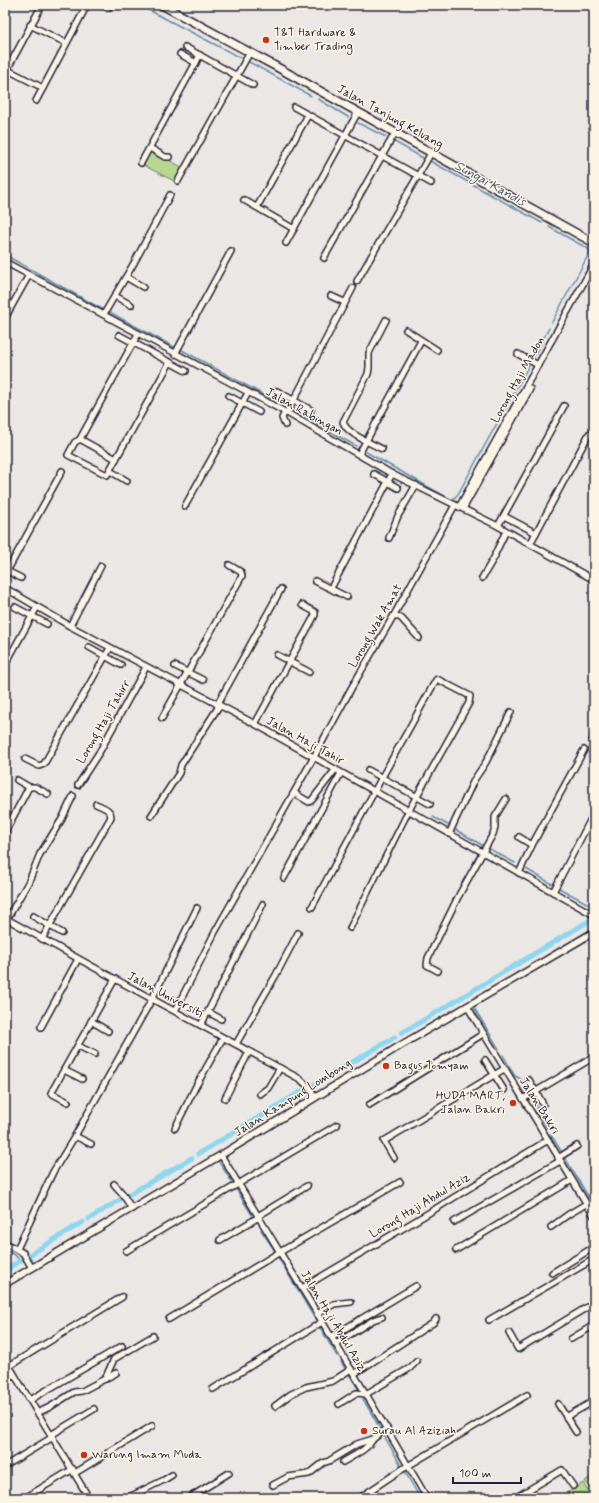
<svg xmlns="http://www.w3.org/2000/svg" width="599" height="1503" viewBox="0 0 599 1503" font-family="Mynerve,sans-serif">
  <rect width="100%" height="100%" fill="#ebe7e4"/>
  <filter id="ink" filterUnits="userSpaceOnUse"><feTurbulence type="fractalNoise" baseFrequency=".025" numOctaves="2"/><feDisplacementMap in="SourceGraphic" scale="8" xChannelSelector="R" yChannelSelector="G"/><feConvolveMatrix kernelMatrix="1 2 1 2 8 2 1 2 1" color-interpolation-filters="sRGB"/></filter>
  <g filter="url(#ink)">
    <g fill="#b8d891" stroke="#6d7d66">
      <polygon points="151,151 182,167 174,181 143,165"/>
      <polygon points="594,1475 594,1497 585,1481"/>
      <polygon points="583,1483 592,1498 558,1498"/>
    </g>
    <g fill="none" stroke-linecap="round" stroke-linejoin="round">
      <g stroke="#638ea7" stroke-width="1.5">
        <polyline points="139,5 241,58"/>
        <polyline points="249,62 311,96"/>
        <polyline points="318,99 348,117"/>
        <polyline points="358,123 386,137"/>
        <polyline points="393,141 423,158"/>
        <polyline points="430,161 542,223"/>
        <polyline points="549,227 594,252"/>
        <polyline points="5,255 102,309"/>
        <polyline points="5,266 9,269"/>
        <polyline points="109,312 176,348"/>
        <polyline points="552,322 591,250"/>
        <polyline points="180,349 284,406"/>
        <polyline points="533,358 549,328"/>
        <polyline points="295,412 356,446"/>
        <polyline points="366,452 450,499 453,499 458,494 529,365"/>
        <polyline points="433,817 448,825"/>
        <polyline points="456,830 482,845"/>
        <polyline points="488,848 515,863"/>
        <polyline points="526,869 552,884"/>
        <polyline points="559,888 594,907"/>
        <polyline points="473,1006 499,1049"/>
        <polyline points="503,1055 515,1076 521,1079 528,1092"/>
        <path d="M532,1098C538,1108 541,1118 547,1128"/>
        <polyline points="551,1135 561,1151"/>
        <polyline points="565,1158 594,1206"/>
        <polyline points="219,1162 232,1182"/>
        <polyline points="236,1189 252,1215"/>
        <polyline points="261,1230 275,1251"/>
        <polyline points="5,1239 25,1250 29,1255"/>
        <polyline points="5,1250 15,1255 20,1261"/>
        <polyline points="278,1257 337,1356"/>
        <polyline points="341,1362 359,1390"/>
        <polyline points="363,1399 381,1430"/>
        <polyline points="383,1434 402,1467"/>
        <polyline points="404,1470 420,1498"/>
      </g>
      <g stroke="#8ed6ef" stroke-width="5">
        <polyline points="402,1033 594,918"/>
        <polyline points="312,1085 317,1083 395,1037"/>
        <polyline points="198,1154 304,1090"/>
        <polyline points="128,1195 192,1158"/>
        <polyline points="89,1219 121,1199"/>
        <polyline points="5,1270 83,1222"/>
      </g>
      <g stroke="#22223b" stroke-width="8">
        <g id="minor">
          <polyline points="42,5 8,68 10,71 43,88"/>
          <polyline points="103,5 108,8"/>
          <polyline points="592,5 594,7"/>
          <polyline points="30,25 66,43"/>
          <polyline points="185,47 253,85"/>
          <polyline points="180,54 196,63"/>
          <polyline points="36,101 87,5"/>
          <polyline points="294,107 431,183"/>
          <polyline points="150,148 165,157 169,157"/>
          <polyline points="141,163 200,55"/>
          <polyline points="178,181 250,52"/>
          <polyline points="244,200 294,229"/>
          <polyline points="257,207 308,115"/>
          <polyline points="286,243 358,112"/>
          <polyline points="324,258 395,133"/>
          <polyline points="5,262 287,413 392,474 498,526 594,580"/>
          <polyline points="126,277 143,287"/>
          <polyline points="357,281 431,153"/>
          <polyline points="115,296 131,305"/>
          <polyline points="331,296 344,302"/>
          <polyline points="104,314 134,263 170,195"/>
          <polyline points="5,318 29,275"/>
          <polyline points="406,330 437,350"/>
          <polyline points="119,335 186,371"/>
          <polyline points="175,354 231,251"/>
          <polyline points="518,354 538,365"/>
          <polyline points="277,391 311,410"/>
          <polyline points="229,396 259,412"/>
          <polyline points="287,413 353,288"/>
          <polyline points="285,425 282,418 285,412"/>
          <polyline points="79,440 75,442 68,455 107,475 170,362"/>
          <path d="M382,449C371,443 347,434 343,422L368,374L369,368V353L386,320"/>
          <polyline points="359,454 421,341"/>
          <polyline points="116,459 80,439 138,334"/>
          <polyline points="110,471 127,481"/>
          <polyline points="374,474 398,488"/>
          <polyline points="185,506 248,393"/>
          <polyline points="459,507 594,264"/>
          <polyline points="463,509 530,389 526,387"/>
          <polyline points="504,516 536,533"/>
          <polyline points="498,526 564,406"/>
          <polyline points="389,538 398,516 416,485"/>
          <polyline points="530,544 589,434"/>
          <polyline points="7,571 21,578"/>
          <polyline points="5,575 62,471"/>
          <polyline points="482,578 495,556 495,554 506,531"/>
          <polyline points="315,581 347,597"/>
          <polyline points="5,588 70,626 255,724 594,915"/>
          <polyline points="331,588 392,474"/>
          <polyline points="15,607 47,624"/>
          <polyline points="394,615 401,618 419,638"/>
          <polyline points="70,626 101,566"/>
          <polyline points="89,647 121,665"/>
          <polyline points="277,655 309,672"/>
          <polyline points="5,665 37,607"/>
          <polyline points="175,666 203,680"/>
          <polyline points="217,705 281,589"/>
          <polyline points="162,718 242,576 241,572 229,565"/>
          <polyline points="255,724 315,615 315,612 302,605"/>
          <polyline points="592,741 594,737"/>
          <polyline points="25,759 39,766 44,764 110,648"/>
          <polyline points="368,770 430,804"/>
          <polyline points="17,780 29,787"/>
          <polyline points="78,785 100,751 146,667"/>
          <polyline points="294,793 309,802 312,800 335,770"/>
          <polyline points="151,816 179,773 181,765 219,706"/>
          <polyline points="5,832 29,787 35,787 48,794"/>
          <polyline points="449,834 474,780 486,762 511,712"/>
          <polyline points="519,837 532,845"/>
          <polyline points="519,873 532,845 584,750"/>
          <polyline points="284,878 341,773"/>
          <polyline points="553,892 594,813"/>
          <polyline points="312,907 381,779 436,680 437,679 470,696 469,703 409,810 350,928"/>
          <polyline points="33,916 62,933"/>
          <polyline points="5,918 115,979 300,1079 311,1089 314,1097"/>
          <polyline points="7,919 29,881 40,854 62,819 73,796"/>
          <path d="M42,939L111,817C111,809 102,807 96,804"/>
          <polyline points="438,971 427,965 428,958 458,897 493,834 495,827 495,817 506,799"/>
          <polyline points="467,1006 594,1216"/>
          <polyline points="175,1011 215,932 314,757 352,687 394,615 455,505"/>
          <polyline points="208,1012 221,1019"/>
          <polyline points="91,1021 108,1031"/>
          <polyline points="201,1025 263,904"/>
          <polyline points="41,1027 78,959"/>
          <polyline points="236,1044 276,975 298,933"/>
          <polyline points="78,1046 95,1054"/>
          <polyline points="485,1060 504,1090"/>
          <polyline points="64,1070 82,1079"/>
          <polyline points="529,1080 543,1104"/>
          <polyline points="260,1094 268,1088 280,1068"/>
          <polyline points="225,1098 249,1052"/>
          <polyline points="523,1099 594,1057"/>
          <polyline points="68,1102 51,1093 115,979"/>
          <polyline points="369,1105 483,1034"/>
          <polyline points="175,1128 196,1086 223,1038"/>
          <polyline points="75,1136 91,1144"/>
          <polyline points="221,1155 366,1394 427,1498"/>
          <polyline points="394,1158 384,1141 504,1069"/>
          <polyline points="558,1158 577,1146"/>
          <polyline points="114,1184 122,1193 132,1209"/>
          <polyline points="258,1216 307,1186"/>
          <polyline points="454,1222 560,1161"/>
          <polyline points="551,1227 569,1214 586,1204"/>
          <polyline points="220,1240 259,1217"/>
          <polyline points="5,1243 23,1253 32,1268"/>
          <polyline points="17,1249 53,1172 75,1136 152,999 197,908"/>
          <polyline points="456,1250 572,1180"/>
          <polyline points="126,1251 337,1125"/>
          <polyline points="552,1273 594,1247"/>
          <polyline points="302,1288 427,1214 548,1140"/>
          <polyline points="317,1314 334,1304 351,1302"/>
          <polyline points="169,1319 280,1252 400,1182"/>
          <polyline points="489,1320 594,1259"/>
          <polyline points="509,1333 518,1349 594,1303"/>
          <polyline points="331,1337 416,1286"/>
          <polyline points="571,1339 594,1325"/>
          <polyline points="335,1344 373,1320 382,1317"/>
          <polyline points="5,1359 89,1498"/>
          <polyline points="9,1366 122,1297"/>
          <polyline points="354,1374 433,1323 436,1319"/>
          <polyline points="5,1379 14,1374"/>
          <polyline points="105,1379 114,1359 153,1336"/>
          <polyline points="213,1389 322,1322"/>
          <polyline points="30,1400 122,1346"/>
          <polyline points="339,1404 356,1393 366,1394 410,1368 417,1361"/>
          <polyline points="558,1404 576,1432"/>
          <polyline points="275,1406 291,1394 306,1387 333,1381 351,1369"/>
          <polyline points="37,1413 50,1407 74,1392 82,1391 116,1373"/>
          <polyline points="566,1417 594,1401"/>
          <polyline points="51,1435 94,1409"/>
          <path d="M343,1462C354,1455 367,1450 373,1439"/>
          <polyline points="5,1466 53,1437"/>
          <polyline points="75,1473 152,1426"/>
          <polyline points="273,1485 288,1477 309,1474 323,1463 329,1461 357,1444 373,1439 387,1428"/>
          <polyline points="25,1498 73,1469"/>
          <polyline points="127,1498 164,1480 172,1475"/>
          <polyline points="189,1498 229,1473"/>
          <polyline points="359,1498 401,1470 527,1395"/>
          <polyline points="515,1498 562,1470 573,1486"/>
        </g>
      </g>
      <g stroke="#22223b" stroke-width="9">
        <polyline id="tertiary" points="5,1284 221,1155 403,1044 594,932"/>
      </g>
      <g stroke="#22223b" stroke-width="10">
        <polyline id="secondary" points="162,5 275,66 594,243"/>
      </g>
      <use href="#minor" stroke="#fcf5e5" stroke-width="5"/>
      <use href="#tertiary" stroke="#fcf5e5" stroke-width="6"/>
      <use href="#secondary" stroke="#fcf5e5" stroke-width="7"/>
    </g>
  </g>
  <g fill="#c8321e" stroke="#fcf5e5" stroke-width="1.5">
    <circle cx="266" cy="40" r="4"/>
    <circle cx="386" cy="1066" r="4"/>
    <circle cx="513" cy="1103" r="4"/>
    <circle cx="364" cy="1431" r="4"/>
    <circle cx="84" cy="1455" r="4"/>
  </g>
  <g text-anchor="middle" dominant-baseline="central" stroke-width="3" stroke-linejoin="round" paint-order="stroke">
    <g font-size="12" fill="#22223b" stroke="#fcf5e5" text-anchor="start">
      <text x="274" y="33">T&amp;T Hardware &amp;<tspan x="274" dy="14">Timber Trading</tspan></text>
      <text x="394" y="1066">Bagus Tomyam</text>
      <text x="505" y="1096" text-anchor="end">HUDA MART,<tspan x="505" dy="14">Jalan Bakri</tspan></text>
      <text x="372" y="1431">Surau Al Aziziah</text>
      <text x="92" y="1455">Warung Imam Muda</text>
    </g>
    <g font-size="12" fill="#22223b" stroke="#fcf5e5">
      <text transform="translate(390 117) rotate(29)">Jalan Tanjung Keluang</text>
      <text transform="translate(518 380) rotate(-61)">Lorong Haji Madon</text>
      <text transform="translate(304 412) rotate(29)">Jalan Rabingan</text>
      <text transform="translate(376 626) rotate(-60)">Lorong Wak Amat</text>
      <text transform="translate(104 722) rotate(-60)">Lorong Haji Tahirr</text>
      <text transform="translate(305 741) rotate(29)">Jalan Haji Tahir</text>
      <text transform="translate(165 995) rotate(28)">Jalan Universiti</text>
      <text transform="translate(293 1098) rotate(-32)">Jalan Kampung Lombong</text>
      <text transform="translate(539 1106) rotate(58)">Jalan Bakri</text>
      <text transform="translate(420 1206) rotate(-31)">Lorong Haji Abdul Aziz</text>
      <text transform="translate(333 1321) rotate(59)">Jalan Haji Abdul Aziz</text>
    </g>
    <g font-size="13" font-style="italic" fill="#425871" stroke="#fcf5e5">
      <text transform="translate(490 184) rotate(29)">Sungai Kandis</text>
    </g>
  </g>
  <rect width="599" height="1503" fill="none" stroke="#fcf5e5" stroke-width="20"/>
  <rect x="10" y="10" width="579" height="1483" fill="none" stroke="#22223b" stroke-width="1.5" filter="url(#ink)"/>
  <path d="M453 1477v6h68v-6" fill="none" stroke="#22223b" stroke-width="2"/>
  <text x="459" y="1477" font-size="12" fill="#22223b" stroke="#fcf5e5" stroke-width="3" paint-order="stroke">100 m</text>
</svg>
